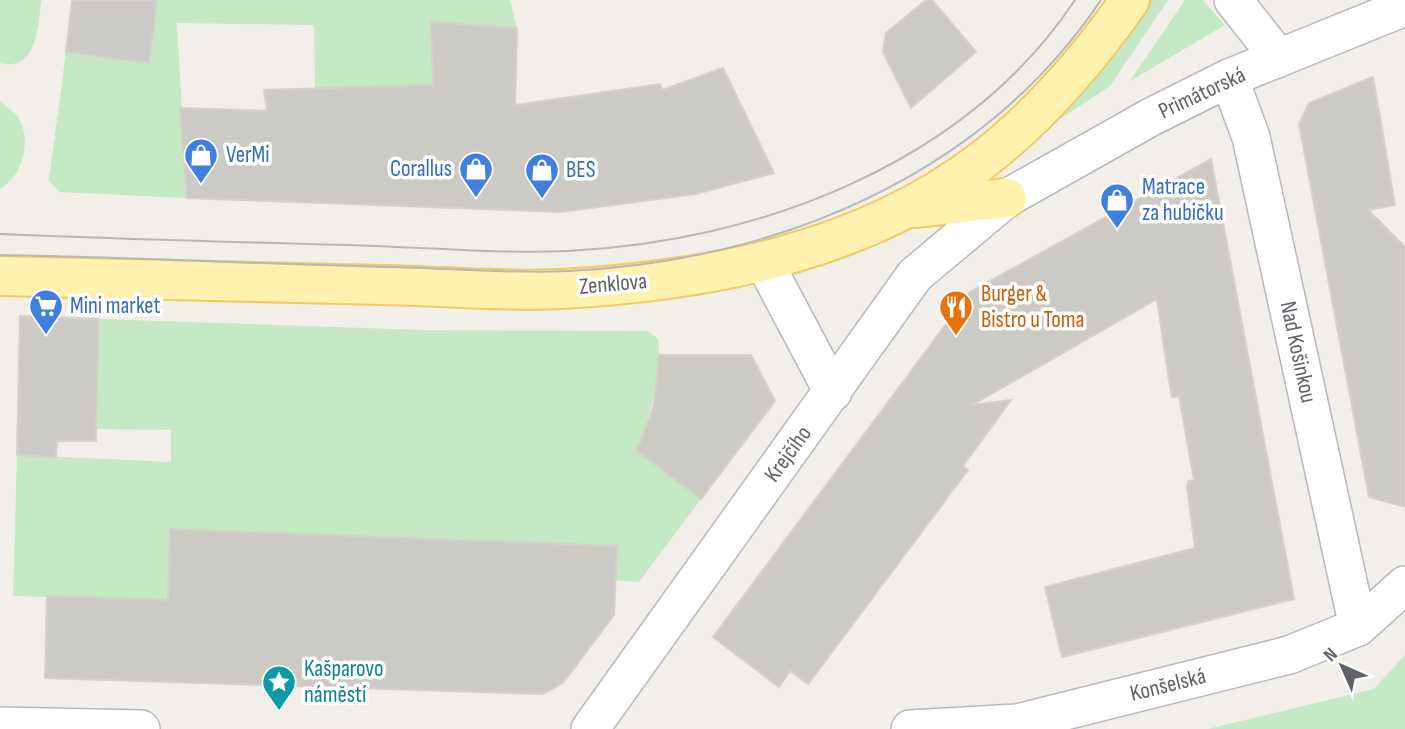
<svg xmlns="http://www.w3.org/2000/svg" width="1405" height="729" viewBox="0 0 1405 729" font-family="'Sofia Sans Condensed',sans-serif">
  <rect width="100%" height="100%" fill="#f1efe8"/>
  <g fill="#c5e8c5">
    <path d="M0,0H41C38,25 38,72 0,63Z"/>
    <polygon points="157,0 510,0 517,28 434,97 370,95 370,86 360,86 360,104 315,89 314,25 177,23 187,198 59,192 49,180 66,52 149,63"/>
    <polygon points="1148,0 1168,0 1110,86 1043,130"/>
    <polygon points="1185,0 1203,0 1225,25 1130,81"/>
    <path d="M0,101C5,106 13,111 17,116C33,141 23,175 0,189Z"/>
    <path d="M98,319L422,330L648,331L658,339C662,378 650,415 637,451L701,499L639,582L615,580L616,546L171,529L168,600L13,596L17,455L171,462V430L97,429Z"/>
    <polygon points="1405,655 1405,729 1208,729 1374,689"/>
  </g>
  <g fill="#cccac5" stroke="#d6d1c6" stroke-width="2">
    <polygon points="72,0 157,0 149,63 66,52"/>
    <polygon points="926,0 932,0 976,52 911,108 883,52 886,33"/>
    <polygon points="431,22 517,28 515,105 660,84 662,90 723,68 774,173 696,194 561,212 187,198 180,108 267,111 264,90 433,85"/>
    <polygon points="1373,77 1395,205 1368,210 1405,247 1405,507 1369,497 1299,124 1309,103"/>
    <polygon points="1211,159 1294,599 1062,657 1045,587 1195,548 1187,487 1188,481 1194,480 1179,396 1172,397 1169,381 1157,299 972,405 1011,400 963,466 968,470 808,684 790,671 779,687 713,637 970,292"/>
    <polygon points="20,316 98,319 96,441 57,441 56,457 17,455"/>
    <polygon points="659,355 751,355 775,401 701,499 637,451 654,405"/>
    <polygon points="170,529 617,546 614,615 563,683 543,694 45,678 47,596 168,600"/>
  </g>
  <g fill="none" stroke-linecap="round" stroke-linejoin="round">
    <g stroke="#b5b8bc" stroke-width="40">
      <g id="minor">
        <polyline points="1233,0 1279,58"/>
        <polyline points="1229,78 1251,137 1358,627"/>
        <polyline points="764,262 833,392"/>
        <polyline points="0,726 141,729"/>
        <polyline points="590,729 915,275 1007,198 1151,117 1229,78 1405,7"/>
        <polyline points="910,729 1017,723 1289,655 1358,627 1405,585"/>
      </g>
    </g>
    <g stroke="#f2c960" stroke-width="42">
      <g id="primary">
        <polyline points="914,208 1007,198"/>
        <path d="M0,276C127,279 255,282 382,285C441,286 502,292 561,289C707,281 860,253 980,162C1038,118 1088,60 1130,0"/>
      </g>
    </g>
    <use href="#minor" stroke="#fff" stroke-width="37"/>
    <use href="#primary" stroke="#fff2af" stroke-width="38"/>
    <g stroke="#b6b7b8" stroke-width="2">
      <path d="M0,234C116,239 232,242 348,245C420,247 495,254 568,251C758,242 966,164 1075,0"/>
      <path d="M0,255C129,257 259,264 388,267C448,268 508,274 568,271C776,261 982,177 1101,0"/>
    </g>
  </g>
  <defs>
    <g id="shop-pin" transform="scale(1.75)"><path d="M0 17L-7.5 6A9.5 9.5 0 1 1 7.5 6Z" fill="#3f7fe0" stroke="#fff"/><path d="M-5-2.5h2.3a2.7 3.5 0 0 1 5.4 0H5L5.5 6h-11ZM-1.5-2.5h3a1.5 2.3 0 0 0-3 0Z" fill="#fff"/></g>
    <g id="supermarket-pin" transform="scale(1.75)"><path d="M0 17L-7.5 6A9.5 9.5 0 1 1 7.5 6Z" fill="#3f7fe0" stroke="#fff"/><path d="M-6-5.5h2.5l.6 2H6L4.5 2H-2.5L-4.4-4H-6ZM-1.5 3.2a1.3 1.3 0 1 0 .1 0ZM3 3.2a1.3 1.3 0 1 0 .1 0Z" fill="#fff"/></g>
    <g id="restaurant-pin" transform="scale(1.75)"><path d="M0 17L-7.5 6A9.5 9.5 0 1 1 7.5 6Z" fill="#e8710a" stroke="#fff"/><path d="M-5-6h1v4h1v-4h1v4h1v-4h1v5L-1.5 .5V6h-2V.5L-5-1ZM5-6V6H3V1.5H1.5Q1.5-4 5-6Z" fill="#fff"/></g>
    <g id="sight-pin" transform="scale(1.75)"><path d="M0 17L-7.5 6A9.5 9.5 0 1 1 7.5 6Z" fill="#0f9aa8" stroke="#fff"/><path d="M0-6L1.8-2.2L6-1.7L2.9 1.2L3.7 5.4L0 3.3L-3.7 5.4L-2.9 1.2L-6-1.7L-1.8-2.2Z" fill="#fff"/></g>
  </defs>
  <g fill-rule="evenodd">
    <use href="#shop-pin" x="201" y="155"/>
    <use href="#shop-pin" x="476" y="169"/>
    <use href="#shop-pin" x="542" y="170"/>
    <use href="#shop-pin" x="1117" y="200"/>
    <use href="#supermarket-pin" x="46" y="306"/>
    <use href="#restaurant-pin" x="956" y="307"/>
    <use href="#sight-pin" x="279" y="682"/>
  </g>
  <g text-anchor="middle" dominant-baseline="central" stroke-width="7" stroke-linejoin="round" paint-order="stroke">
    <g font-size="23" fill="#5f6368" stroke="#fff">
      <text transform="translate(1202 93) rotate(-25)">Primátorská</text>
      <text transform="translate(613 284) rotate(-5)">Zenklova</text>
      <text transform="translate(1298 352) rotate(78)">Nad Košinkou</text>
      <text transform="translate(788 454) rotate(-54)">Krejčího</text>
      <text transform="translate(1168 685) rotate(-14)">Konšelská</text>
    </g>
    <g font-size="23" fill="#366cbe" stroke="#fff" text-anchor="start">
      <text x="226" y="155">VerMi</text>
      <text x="452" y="169" text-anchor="end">Corallus</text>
      <text x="566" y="170">BES</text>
      <text x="1142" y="187">Matrace<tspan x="1142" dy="26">za hubičku</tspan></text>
      <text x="70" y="306">Mini market</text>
    </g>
    <g font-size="23" fill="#c56008" stroke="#fff" text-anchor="start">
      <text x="981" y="294">Burger &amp;<tspan x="981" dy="26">Bistro u Toma</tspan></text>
    </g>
    <g font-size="23" fill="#0d838f" stroke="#fff" text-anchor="start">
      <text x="304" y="669">Kašparovo<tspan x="304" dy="26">náměstí</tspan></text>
    </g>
  </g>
  <g transform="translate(1342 666) rotate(315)" stroke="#ffffff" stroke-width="5" paint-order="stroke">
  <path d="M0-5L12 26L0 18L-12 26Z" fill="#5f6368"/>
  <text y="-10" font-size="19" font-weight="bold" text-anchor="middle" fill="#5f6368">N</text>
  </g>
</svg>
